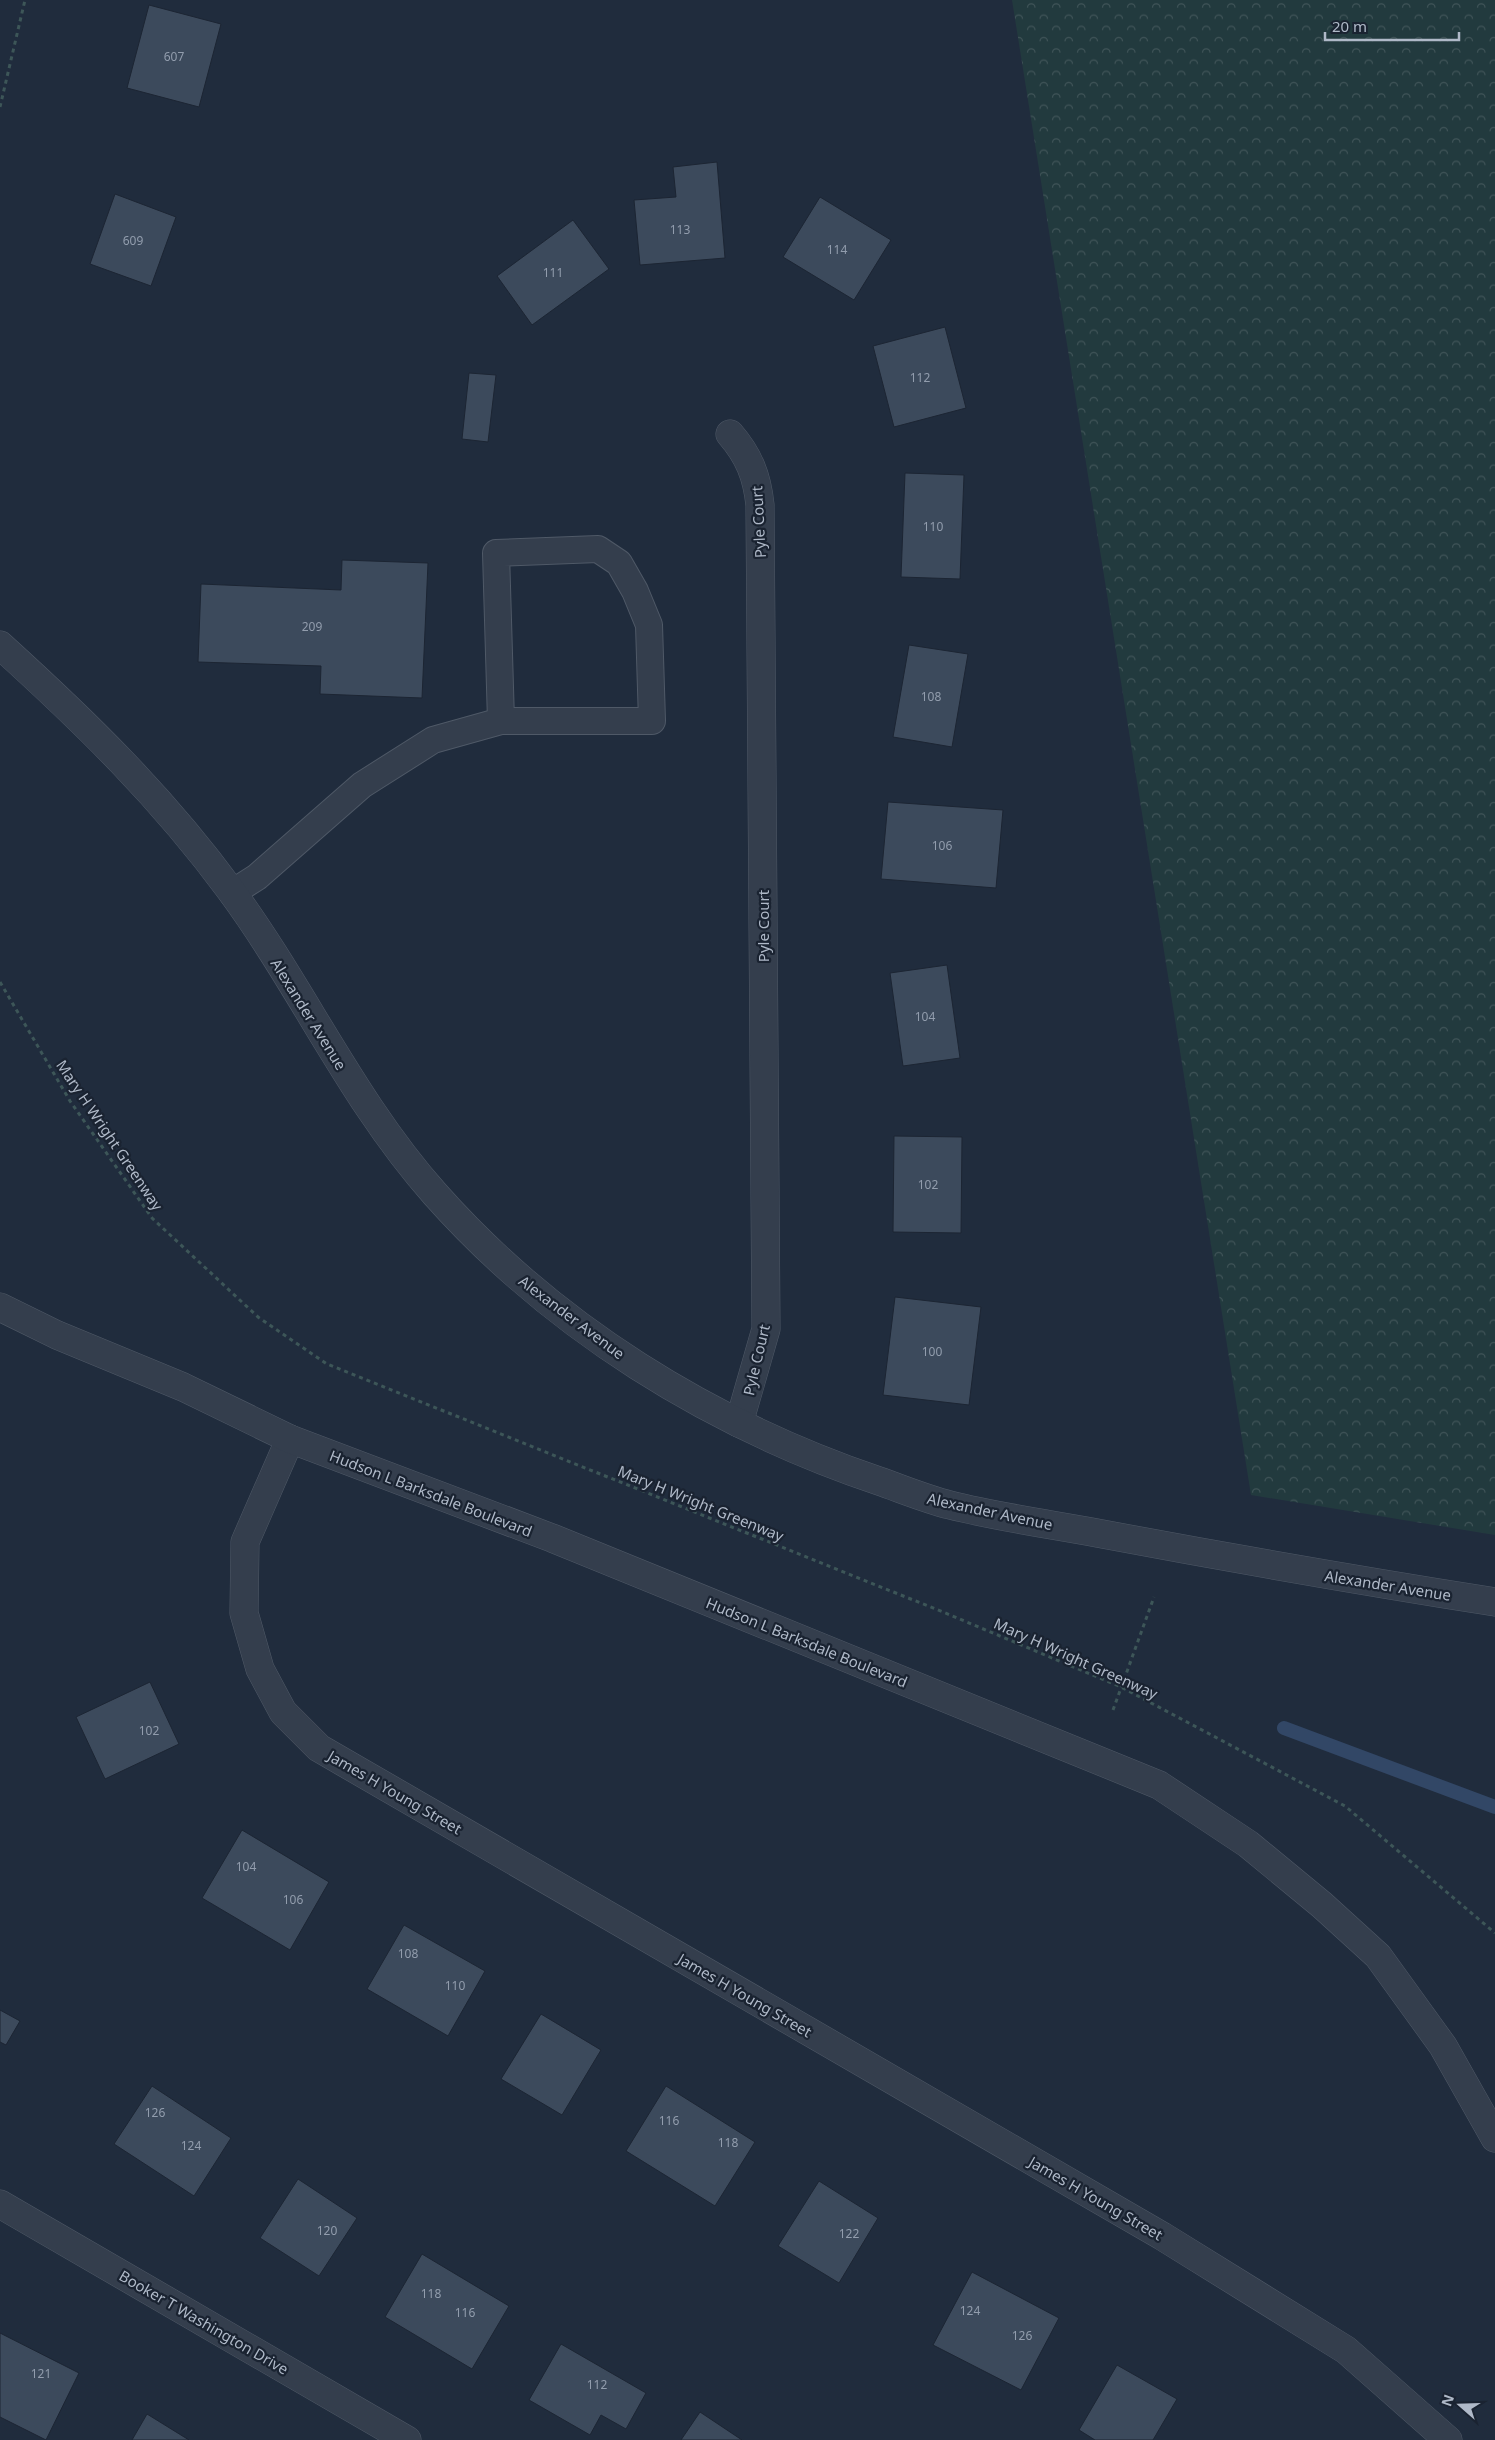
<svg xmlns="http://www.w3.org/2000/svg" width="1495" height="2440" viewBox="0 0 1495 2440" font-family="'Noto Sans',sans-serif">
  <defs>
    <pattern id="forest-crowns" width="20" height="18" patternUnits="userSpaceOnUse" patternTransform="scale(1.25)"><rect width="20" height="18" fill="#223a3e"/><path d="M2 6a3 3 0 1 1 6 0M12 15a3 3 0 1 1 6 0" fill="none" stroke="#405458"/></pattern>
  </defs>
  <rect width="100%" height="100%" fill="#202c3d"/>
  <polygon fill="url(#forest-crowns)" points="1012,0 1495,0 1495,1535 1251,1495"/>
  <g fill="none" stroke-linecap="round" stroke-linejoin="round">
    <polyline stroke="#324766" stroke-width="14" points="1284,1728 1495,1807"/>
  </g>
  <g fill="#3c4a5c" stroke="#1c2533">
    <polygon points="149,5 221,24 199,107 127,88"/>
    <polygon points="717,162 725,258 640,265 634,200 676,197 673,167"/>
    <polygon points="115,194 176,217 151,286 90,264"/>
    <polygon points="820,197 891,240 854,300 783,257"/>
    <polygon points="573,220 609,269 532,325 497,276"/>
    <polygon points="945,327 966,408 894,427 873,346"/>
    <polygon points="469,373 496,375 488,442 462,439"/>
    <polygon points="905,473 964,475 960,579 901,577"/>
    <polygon points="342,560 428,563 422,698 320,694 321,666 198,662 201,584 341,590"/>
    <polygon points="909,645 968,654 952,747 893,737"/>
    <polygon points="888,802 1003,810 996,888 881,879"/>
    <polygon points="947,965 960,1058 903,1066 890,973"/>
    <polygon points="894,1136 962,1137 961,1233 893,1232"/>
    <polygon points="895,1297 981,1307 969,1405 883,1395"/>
    <polygon points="150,1682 179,1744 105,1779 76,1717"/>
    <polygon points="242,1830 329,1882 290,1950 202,1898"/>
    <polygon points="404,1925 485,1971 448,2036 367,1989"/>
    <polygon points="0,2010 20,2021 6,2045 0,2042"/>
    <polygon points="541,2014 601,2050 562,2115 501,2079"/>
    <polygon points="152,2086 231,2138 194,2196 114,2144"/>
    <polygon points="666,2086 755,2142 715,2206 626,2151"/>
    <polygon points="298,2179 357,2218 319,2276 260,2238"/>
    <polygon points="819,2181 878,2218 839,2283 778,2246"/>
    <polygon points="422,2254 509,2306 472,2369 385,2317"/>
    <polygon points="972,2272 1059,2318 1021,2390 933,2345"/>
    <polygon points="0,2333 79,2373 46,2440 0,2417"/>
    <polygon points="561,2344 646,2393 626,2429 601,2415 590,2435 529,2400"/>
    <polygon points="1117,2365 1177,2399 1153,2440 1095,2440 1079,2430"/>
    <polygon points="700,2412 742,2440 681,2440"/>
    <polygon points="147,2414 189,2440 132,2440"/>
  </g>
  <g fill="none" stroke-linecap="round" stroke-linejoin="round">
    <g stroke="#4f5967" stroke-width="28">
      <polyline id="service" points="232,893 257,877 362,785 433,740 501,721 652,721 649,625 635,591 619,563 598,549 496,553 501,721"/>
    </g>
    <g stroke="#4f5967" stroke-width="29">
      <g id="minor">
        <path d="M730,434C749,456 757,476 760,505L766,1329L739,1423"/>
        <path d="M0,645C86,723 162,797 231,891C303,989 353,1102 435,1194C553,1327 710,1424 879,1481C902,1489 926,1499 950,1505C998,1517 1048,1524 1097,1533C1230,1558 1362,1581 1495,1602"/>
        <polyline points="290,1439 245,1542 244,1613 260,1669 283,1712 319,1748 1162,2236 1346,2350 1448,2440"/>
        <polyline points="0,2204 407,2440"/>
      </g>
    </g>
    <g stroke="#4f5967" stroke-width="29">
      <polyline id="tertiary" points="0,1307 57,1335 183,1387 290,1439 552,1538 1159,1785 1248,1844 1322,1905 1378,1956 1443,2046 1495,2138"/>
    </g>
    <g stroke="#3d5658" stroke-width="3" stroke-dasharray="4 4" stroke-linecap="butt">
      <polyline points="0,107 25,0"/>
      <polyline points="0,982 70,1101 152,1218 258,1317 327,1364 943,1612 1121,1687 1345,1806 1495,1933"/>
      <polyline points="1113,1710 1154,1597"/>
    </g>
    <use href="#service" stroke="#343e4d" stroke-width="26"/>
    <use href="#minor" stroke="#343e4d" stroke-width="28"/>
    <use href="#tertiary" stroke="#343e4d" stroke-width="28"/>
  </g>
  <g text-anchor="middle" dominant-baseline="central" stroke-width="4.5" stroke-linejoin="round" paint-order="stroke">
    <g font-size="12" fill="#929dad">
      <text x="174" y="56">607</text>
      <text x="680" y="229">113</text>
      <text x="133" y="240">609</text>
      <text x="837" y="249">114</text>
      <text x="553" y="272">111</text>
      <text x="920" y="377">112</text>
      <text x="933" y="526">110</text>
      <text x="312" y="626">209</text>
      <text x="931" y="696">108</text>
      <text x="942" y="845">106</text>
      <text x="925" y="1016">104</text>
      <text x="928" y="1184">102</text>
      <text x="932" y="1351">100</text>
      <text x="149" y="1730">102</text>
      <text x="246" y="1866">104</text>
      <text x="293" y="1899">106</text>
      <text x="408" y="1953">108</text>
      <text x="455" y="1985">110</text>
      <text x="155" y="2112">126</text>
      <text x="669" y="2120">116</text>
      <text x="728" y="2142">118</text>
      <text x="191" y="2145">124</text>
      <text x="327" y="2230">120</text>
      <text x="849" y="2233">122</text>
      <text x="431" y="2293">118</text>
      <text x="970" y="2310">124</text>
      <text x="465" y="2312">116</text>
      <text x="1022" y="2335">126</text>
      <text x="41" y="2373">121</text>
      <text x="597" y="2384">112</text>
    </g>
    <g font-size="15" fill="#afb9c8" stroke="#1a2331">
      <text transform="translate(758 522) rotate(-93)">Pyle Court</text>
      <text transform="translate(763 926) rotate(-90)">Pyle Court</text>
      <text transform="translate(309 1014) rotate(58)">Alexander Avenue</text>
      <text transform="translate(110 1135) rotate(56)">Mary H Wright Greenway</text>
      <text transform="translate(572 1317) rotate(37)">Alexander Avenue</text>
      <text transform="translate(756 1360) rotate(-77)">Pyle Court</text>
      <text transform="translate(431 1493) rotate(21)">Hudson L Barksdale Boulevard</text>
      <text transform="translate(701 1503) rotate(22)">Mary H Wright Greenway</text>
      <text transform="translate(990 1511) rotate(12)">Alexander Avenue</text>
      <text transform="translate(1388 1585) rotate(9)">Alexander Avenue</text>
      <text transform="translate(807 1642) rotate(22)">Hudson L Barksdale Boulevard</text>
      <text transform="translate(1076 1658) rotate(24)">Mary H Wright Greenway</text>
      <text transform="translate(395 1792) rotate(30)">James H Young Street</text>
      <text transform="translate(745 1995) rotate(30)">James H Young Street</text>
      <text transform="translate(1096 2198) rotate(30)">James H Young Street</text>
      <text transform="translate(204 2322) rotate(30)">Booker T Washington Drive</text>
    </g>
  </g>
  <g transform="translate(1460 2405) rotate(290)" stroke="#1a2331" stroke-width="4" paint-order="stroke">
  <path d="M0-4L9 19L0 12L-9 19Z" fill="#afb9c8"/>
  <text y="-8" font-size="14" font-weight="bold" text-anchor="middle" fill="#afb9c8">N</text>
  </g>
  <path d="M1325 32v8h134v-8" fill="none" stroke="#afb9c8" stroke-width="2.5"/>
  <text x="1332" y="32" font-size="15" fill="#afb9c8" stroke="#1a2331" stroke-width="4" paint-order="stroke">20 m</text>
</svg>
